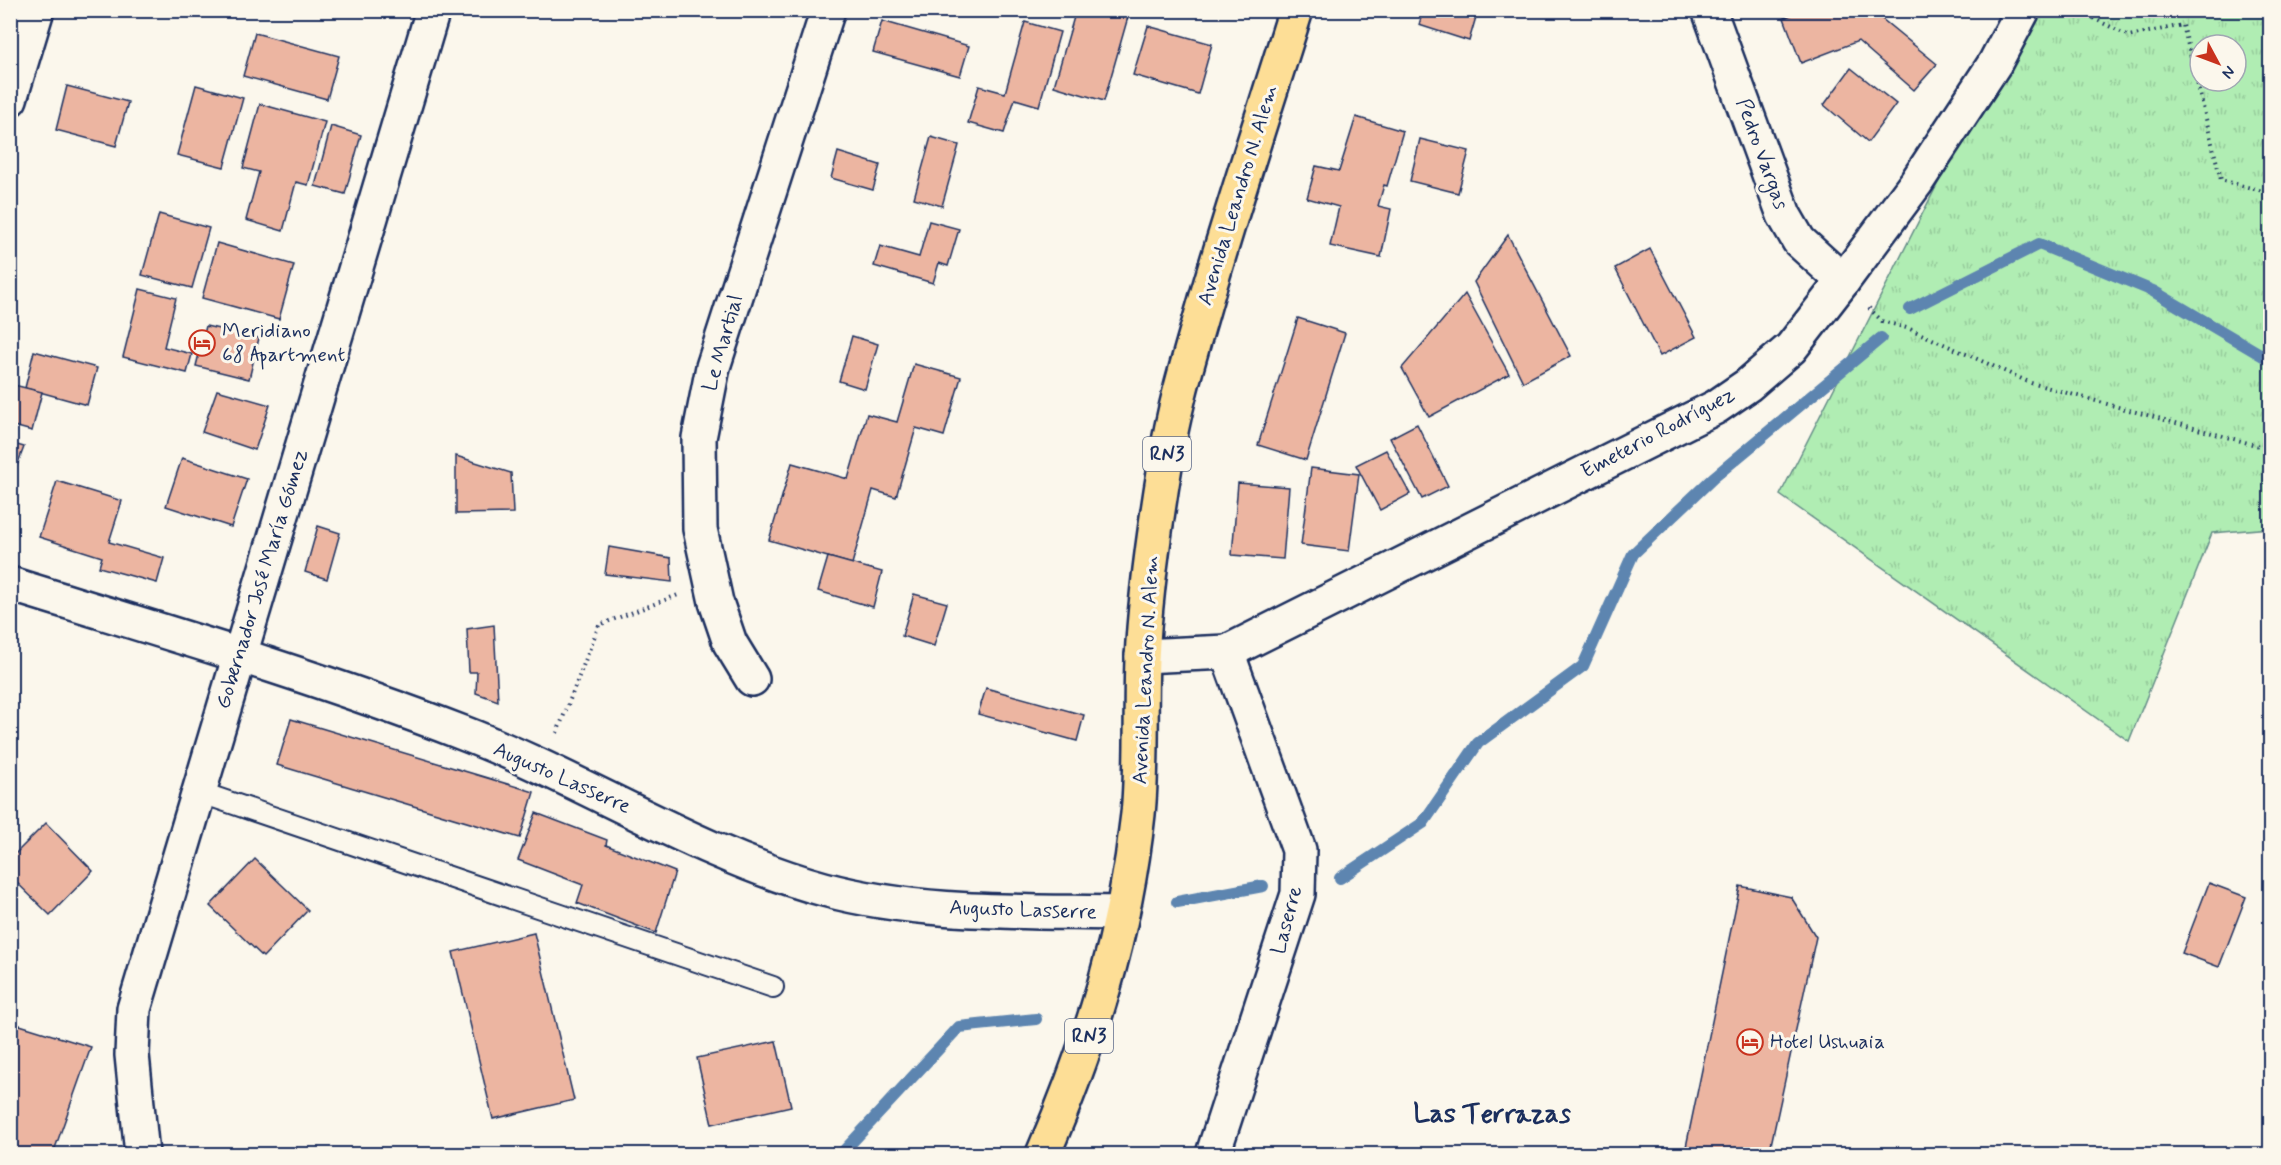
<svg xmlns="http://www.w3.org/2000/svg" width="2281" height="1165" viewBox="0 0 2281 1165" font-family="Mynerve,sans-serif">
  <defs>
    <pattern id="grass-tufts" width="24" height="20" patternUnits="userSpaceOnUse" patternTransform="scale(1.5)"><rect width="24" height="20" fill="#b0edb3"/><path d="M3 7l-1-3M5 7V3M7 7l1-3M15 17l-1-3M17 17v-4M19 17l1-3" fill="none" stroke="#97cc9c"/></pattern>
  </defs>
  <rect width="100%" height="100%" fill="#fbf7ec"/>
  <filter id="ink" filterUnits="userSpaceOnUse"><feTurbulence type="fractalNoise" baseFrequency=".0167" numOctaves="2"/><feDisplacementMap in="SourceGraphic" scale="12" xChannelSelector="R" yChannelSelector="G"/><feConvolveMatrix kernelMatrix="1 2 1 2 8 2 1 2 1" color-interpolation-filters="sRGB"/></filter>
  <g filter="url(#ink)">
    <path fill="url(#grass-tufts)" stroke="#668e88" stroke-width="1.5" fill-rule="evenodd" d="M2025,11H2270V528L2212,533L2129,741L1780,495ZM2200,45H2236V81H2200Z"/>
    <g fill="none" stroke-linecap="round" stroke-linejoin="round">
      <g stroke="#5d85b0" stroke-width="12">
        <polyline points="1910,309 2039,244 2153,291 2270,360"/>
        <polyline points="1340,878 1423,823 1478,743 1583,666 1633,554 1713,478 1881,338"/>
        <polyline points="1177,902 1263,886"/>
        <polyline points="841,1154 959,1027 1036,1019"/>
      </g>
    </g>
    <g fill="#ecb5a1" stroke="#1b2f5e" stroke-width="1.5">
      <polygon points="1076,10 1130,10 1104,101 1054,86"/>
      <polygon points="1423,10 1478,10 1469,41 1419,25"/>
      <polygon points="1803,10 1871,10 1937,64 1914,90 1858,41 1801,63 1784,18"/>
      <polygon points="882,21 969,46 960,76 873,52"/>
      <polygon points="1025,22 1060,32 1039,106 1015,99 1004,133 968,123 979,86 1005,93"/>
      <polygon points="1148,26 1212,44 1198,94 1133,75"/>
      <polygon points="255,33 339,56 327,99 243,76"/>
      <polygon points="1851,68 1896,104 1868,142 1824,105"/>
      <polygon points="196,85 243,98 224,167 177,155"/>
      <polygon points="67,86 128,102 116,146 56,130"/>
      <polygon points="260,104 325,122 308,185 296,182 283,231 246,220 259,172 243,168"/>
      <polygon points="1356,117 1403,131 1387,186 1384,185 1378,206 1391,209 1381,257 1330,246 1339,207 1307,198 1316,166 1339,171"/>
      <polygon points="331,126 361,135 345,194 315,186"/>
      <polygon points="931,137 959,145 942,206 914,198"/>
      <polygon points="1420,139 1469,151 1458,193 1410,181"/>
      <polygon points="838,152 880,165 873,190 831,178"/>
      <polygon points="159,214 209,228 192,288 142,275"/>
      <polygon points="929,221 959,229 948,266 939,263 933,283 874,266 880,246 919,257"/>
      <polygon points="1508,235 1571,356 1523,382 1474,282"/>
      <polygon points="217,243 294,265 279,319 202,298"/>
      <polygon points="1650,249 1696,337 1660,356 1615,268"/>
      <polygon points="140,289 176,298 164,347 192,354 187,373 123,357"/>
      <polygon points="1465,294 1509,374 1429,417 1402,368"/>
      <polygon points="1298,318 1345,333 1306,460 1258,445"/>
      <polygon points="206,326 259,338 249,379 196,366"/>
      <polygon points="852,336 878,344 865,389 839,381"/>
      <polygon points="34,351 97,368 87,405 25,388"/>
      <polygon points="914,364 961,377 944,436 916,428 896,497 873,490 852,564 769,540 792,463 848,479 867,414 897,422"/>
      <polygon points="10,384 42,392 32,431 10,425"/>
      <polygon points="217,390 270,405 255,450 202,432"/>
      <polygon points="1417,424 1448,486 1422,499 1390,438"/>
      <polygon points="10,443 24,447 10,484"/>
      <polygon points="1386,450 1410,494 1380,510 1356,465"/>
      <polygon points="456,456 511,473 513,513 456,514"/>
      <polygon points="182,458 247,479 231,527 166,506"/>
      <polygon points="1311,468 1359,474 1349,551 1301,545"/>
      <polygon points="57,481 122,501 109,542 164,558 157,583 99,567 102,557 39,537"/>
      <polygon points="1238,483 1289,487 1283,559 1232,555"/>
      <polygon points="318,526 340,533 327,579 305,572"/>
      <polygon points="609,547 671,558 672,582 605,574"/>
      <polygon points="828,557 882,572 873,607 818,591"/>
      <polygon points="914,594 947,603 934,646 902,636"/>
      <polygon points="494,625 498,701 476,693 477,672 469,672 467,629"/>
      <polygon points="986,688 1084,715 1077,741 978,714"/>
      <polygon points="291,719 534,792 520,838 277,765"/>
      <polygon points="536,813 607,840 606,845 675,872 656,933 577,903 583,885 518,860"/>
      <polygon points="46,823 93,871 50,915 10,876 10,859"/>
      <polygon points="255,859 308,910 263,957 210,906"/>
      <polygon points="2209,883 2246,897 2219,967 2182,953"/>
      <polygon points="1740,886 1791,897 1816,937 1769,1154 1674,1154 1686,1147"/>
      <polygon points="534,933 574,1100 493,1119 453,952"/>
      <polygon points="10,1022 91,1047 53,1154 10,1154"/>
      <polygon points="776,1041 791,1106 712,1124 697,1058"/>
    </g>
    <g fill="none" stroke-linecap="round" stroke-linejoin="round">
      <g stroke="#1b2f5e" stroke-width="24">
        <polyline id="service" points="199,792 773,987"/>
      </g>
      <g stroke="#1b2f5e" stroke-width="38">
        <g id="minor">
          <polyline points="1709,10 1784,215 1799,241 1843,281"/>
          <polyline points="10,99 37,10"/>
          <path d="M10,584C162,631 315,676 463,733C583,779 699,855 824,889C919,915 1024,911 1122,913"/>
          <polyline points="1142,656 1227,652 1716,407 1748,385 1791,348 1843,281 1916,183 1995,63 2023,10"/>
          <polyline points="752,679 730,643 716,602 700,529 699,438 713,367 828,10"/>
          <polyline points="142,1154 132,1055 134,1009 433,10"/>
          <polyline points="1213,1154 1298,894 1299,850 1227,652"/>
        </g>
      </g>
      <g stroke="#1b2f5e" stroke-width="38">
        <path id="trunk" d="M1043,1154C1091,1043 1125,935 1138,814C1143,763 1140,711 1142,660C1145,593 1155,526 1166,460C1174,405 1191,352 1206,299C1234,202 1266,106 1296,10"/>
      </g>
      <g stroke="#1b2f5e" stroke-width="4" stroke-dasharray="1.5 4.5" stroke-linecap="butt">
        <polyline points="2077,10 2129,36 2183,25 2221,180 2270,193"/>
        <polyline points="1869,308 1882,321 1910,329 2031,383 2270,449"/>
        <polyline points="557,733 599,625 678,595"/>
      </g>
      <use href="#service" stroke="#fbf7ec" stroke-width="20"/>
      <use href="#minor" stroke="#fbf7ec" stroke-width="33"/>
      <use href="#trunk" stroke="#fdde96" stroke-width="33"/>
    </g>
  </g>
  <defs>
    <g id="hotel-ring" transform="scale(1.35)"><circle r="9.5" fill="#fbf7ec" stroke="#c8321e" stroke-width="1.5"/><path d="M-6-4.5h1.5V1H6V5H4.5V3h-9V5H-6ZM-4 0a1.8 1.8 0 1 1 3.6 0ZM.5 0V-2.5h3Q6-2.5 6 0Z" fill="#c8321e"/></g>
  </defs>
  <g fill-rule="evenodd">
    <use href="#hotel-ring" x="202" y="343"/>
    <use href="#hotel-ring" x="1750" y="1042"/>
  </g>
  <g text-anchor="middle" dominant-baseline="central" stroke-width="6" stroke-linejoin="round" paint-order="stroke">
    <g fill="#fbf7ec" stroke="#5e6b89" stroke-width="1.5">
      <rect x="1143" y="437" width="48" height="34" rx="4.5"/>
      <rect x="1065" y="1019" width="48" height="34" rx="4.5"/>
    </g>
    <g font-size="20" font-weight="bold" fill="#1b2f5e">
      <text x="1167" y="454">RN3</text>
      <text x="1089" y="1036">RN3</text>
    </g>
    <g font-size="21" fill="#1b2f5e" stroke="#fbf7ec">
      <text transform="translate(1762 154) rotate(70)">Pedro Vargas</text>
      <text transform="translate(1238 195) rotate(-73)">Avenida Leandro N. Alem</text>
      <text transform="translate(723 343) rotate(-74)">Le Martial</text>
      <text transform="translate(1658 433) rotate(-28)">Emeterio Rodríguez</text>
      <text transform="translate(262 579) rotate(-73)">Gobernador José María Gómez</text>
      <text transform="translate(1146 670) rotate(-87)">Avenida Leandro N. Alem</text>
      <text transform="translate(562 778) rotate(24)">Augusto Lasserre</text>
      <text transform="translate(1023 910) rotate(2)">Augusto Lasserre</text>
      <text transform="translate(1287 920) rotate(-75)">Laserre</text>
    </g>
    <g font-size="21" fill="#1b2f5e" stroke="#fbf7ec" text-anchor="start">
      <text x="222" y="331">Meridiano<tspan x="222" dy="24">68 Apartment</tspan></text>
      <text x="1770" y="1042">Hotel Ushuaia</text>
    </g>
    <g font-size="27" font-weight="bold" fill="#1b2f5e" stroke="#fbf7ec">
      <text x="1492" y="1114">Las Terrazas</text>
    </g>
  </g>
  <rect width="2281" height="1165" fill="none" stroke="#fbf7ec" stroke-width="36"/>
  <rect x="18" y="18" width="2245" height="1129" fill="none" stroke="#1b2f5e" stroke-width="2" filter="url(#ink)"/>
  <g transform="translate(2218 63) rotate(131)"><circle r="28" fill="#fbf7ec" stroke="#a1a7b3" stroke-width="1.5"/>
  <path d="M0-4.5L10 22L0 15L-10 22Z" fill="#c8321e"/>
  <text y="-9" font-size="16" font-weight="bold" text-anchor="middle" fill="#1b2f5e">N</text>
  </g>
</svg>
